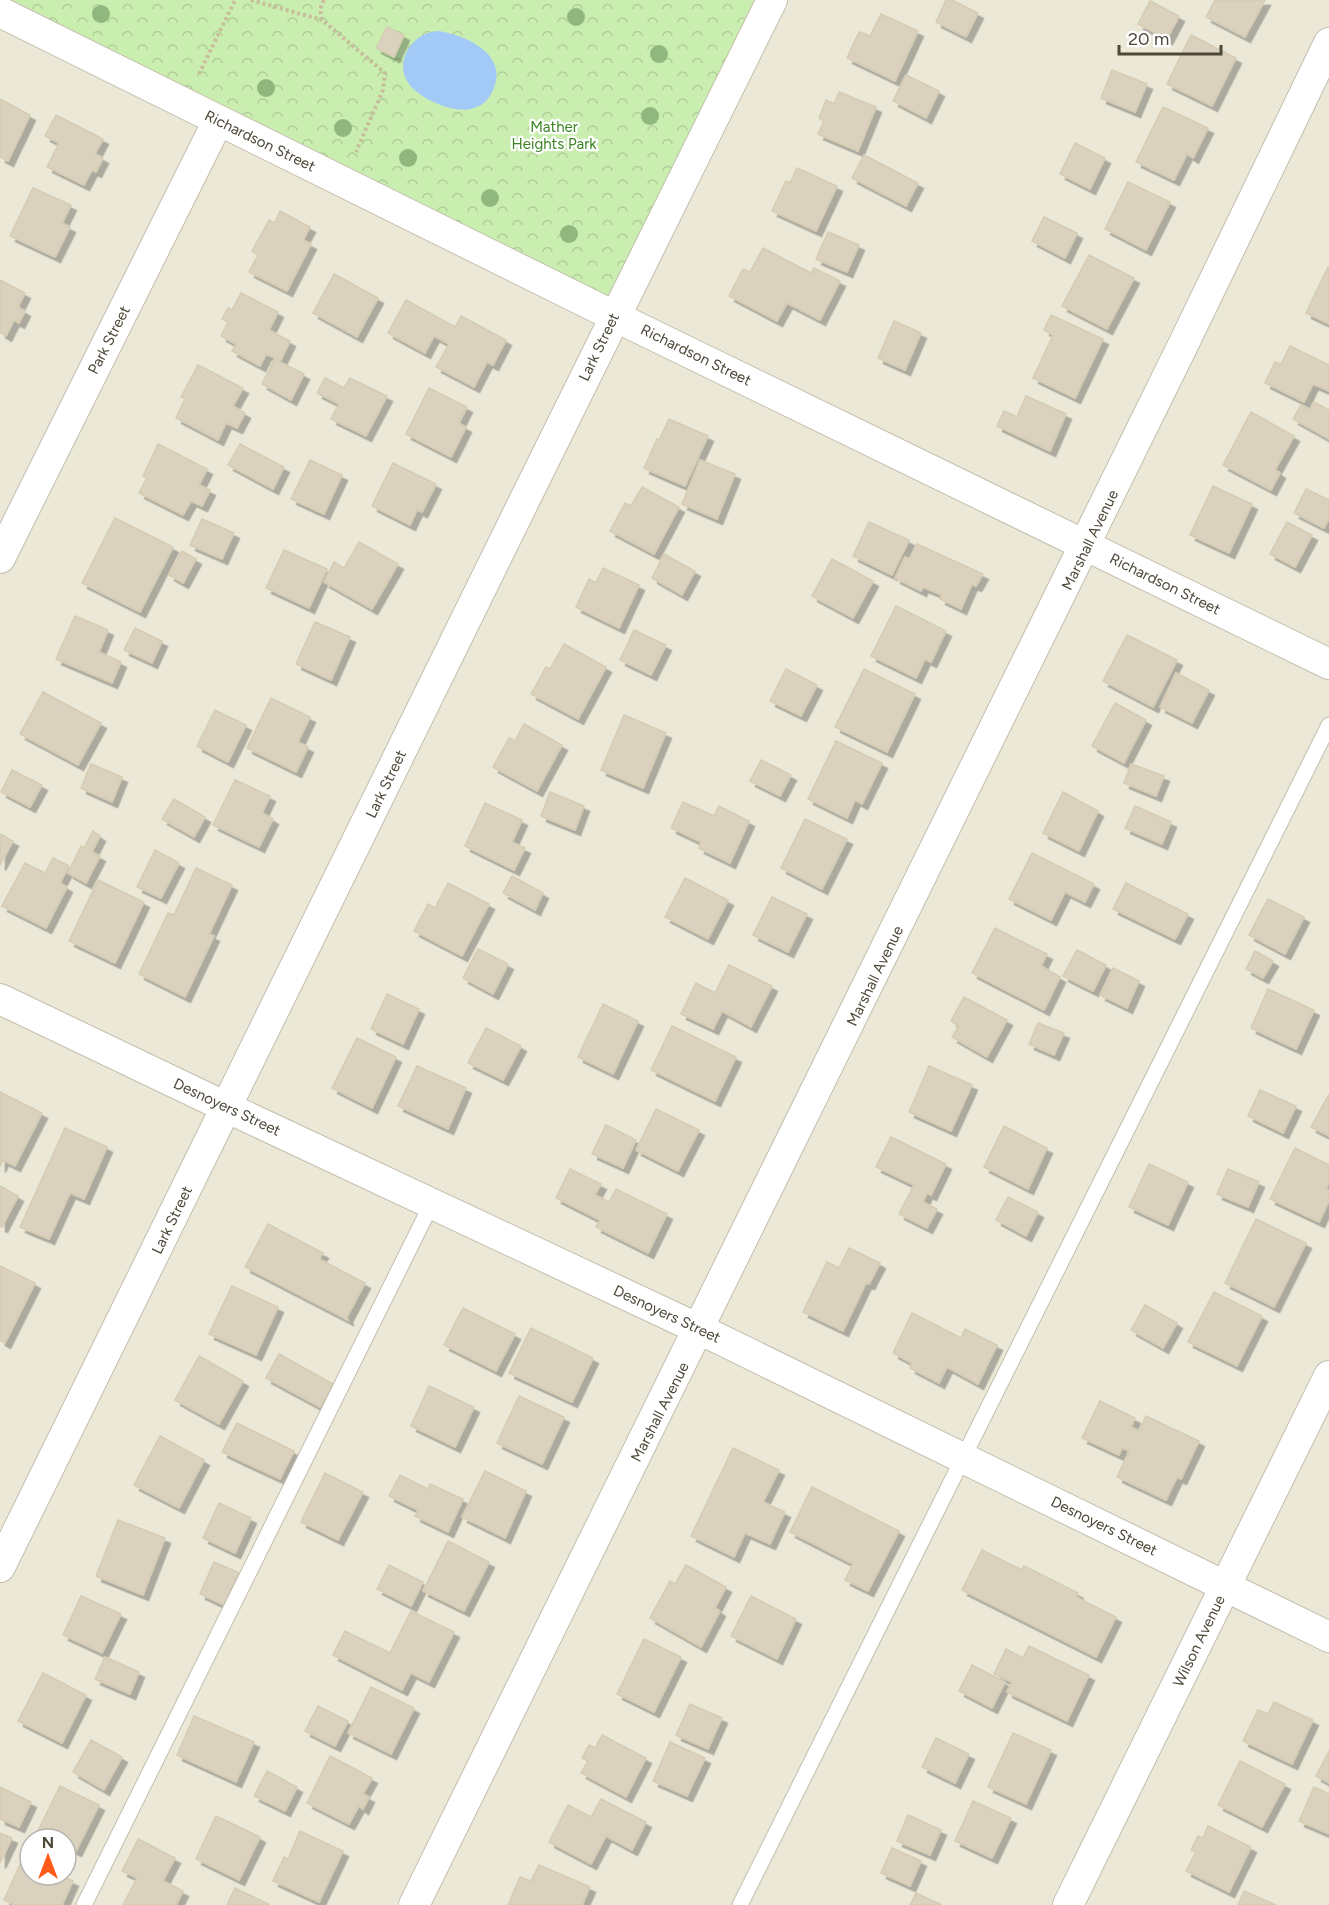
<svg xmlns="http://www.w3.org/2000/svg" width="1329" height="1905" viewBox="0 0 1329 1905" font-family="Figtree,sans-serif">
  <defs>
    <pattern id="forest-crowns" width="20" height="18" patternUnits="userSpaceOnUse" patternTransform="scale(1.5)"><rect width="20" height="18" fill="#caeeb0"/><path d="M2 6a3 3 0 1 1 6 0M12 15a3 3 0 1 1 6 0" fill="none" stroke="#afcd98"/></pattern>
    <filter id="shadow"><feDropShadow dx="5.5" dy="5.5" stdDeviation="0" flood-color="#0004"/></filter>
  </defs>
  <rect width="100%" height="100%" fill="#f7f5eb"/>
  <path fill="#ebe8d8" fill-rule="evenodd" d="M0,0H1329V1905H0ZM30,1839H66V1875H30Z"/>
  <polygon fill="url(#forest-crowns)" points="0,0 772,0 614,316"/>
  <path fill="#a3caf7" d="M437,31C465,34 510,55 493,90C489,99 484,105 474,108C456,115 421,100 409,84C393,62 412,33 437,31Z"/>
  <g fill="#dad2bf" stroke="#d5ccb1" stroke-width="1.5" filter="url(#shadow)">
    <polygon points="946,0 952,0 978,13 966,37 936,22"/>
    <polygon points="1215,0 1265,0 1245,37 1206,17"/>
    <polygon points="1150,1 1179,16 1167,39 1138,24"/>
    <polygon points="881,14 918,31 895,81 847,58 859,32 870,36"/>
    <polygon points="387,27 404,35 394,57 376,48"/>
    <polygon points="1191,35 1236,58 1212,106 1167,84"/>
    <polygon points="1112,70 1147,84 1135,112 1101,98"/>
    <polygon points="906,75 939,91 926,118 893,101"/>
    <polygon points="839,92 876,107 858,151 818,134 824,121 819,118 826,100 834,104"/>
    <polygon points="0,99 30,115 8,161 0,157"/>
    <polygon points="1163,107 1208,128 1193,158 1187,154 1174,180 1136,162"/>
    <polygon points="56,115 103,139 95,154 103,158 96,172 92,170 84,185 47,167 59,143 45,136"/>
    <polygon points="1075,143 1105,158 1090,189 1060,174"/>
    <polygon points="864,155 918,183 906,206 852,178"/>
    <polygon points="797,168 837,186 816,231 772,211 786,181 790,183"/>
    <polygon points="1128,182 1170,202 1146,250 1105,229"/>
    <polygon points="33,188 71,205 62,223 70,227 55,257 10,236"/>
    <polygon points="280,211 310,227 303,240 311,244 287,291 249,272 258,255 252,251 269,220 275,223"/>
    <polygon points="1044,217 1077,233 1065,258 1032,241"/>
    <polygon points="828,232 859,245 847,272 816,259"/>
    <polygon points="763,248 811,273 814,268 840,281 820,320 787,303 777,321 729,296 743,269 750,272"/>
    <polygon points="1089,255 1134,278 1107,329 1062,306"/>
    <polygon points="1328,267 1329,268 1329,324 1306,313"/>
    <polygon points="334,274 378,298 357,337 313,313"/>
    <polygon points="0,280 25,293 18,307 25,311 19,323 14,320 6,336 0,332"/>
    <polygon points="241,293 278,312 269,330 290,341 280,362 304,374 291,400 262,384 275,358 266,354 260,366 232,351 236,344 221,336 228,322 222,319 228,308 232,310"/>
    <polygon points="406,300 455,327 461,316 506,340 493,365 487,362 474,387 436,367 449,344 434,336 425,353 388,333"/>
    <polygon points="1051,315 1103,339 1075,398 1033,378 1053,335 1044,330"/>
    <polygon points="894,321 921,333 905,370 878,358"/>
    <polygon points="1290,346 1329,365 1329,391 1313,384 1304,402 1265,383 1275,362 1281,364"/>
    <polygon points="198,365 243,388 233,406 245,413 237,428 226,423 218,440 176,418 185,399 181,397"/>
    <polygon points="325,378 344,388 350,378 387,396 366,436 331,419 339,404 317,393"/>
    <polygon points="429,388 467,407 459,423 466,427 451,457 406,434"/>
    <polygon points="1026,396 1066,414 1050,451 997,426 1004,411 1017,417"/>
    <polygon points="1314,402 1329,410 1329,439 1293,419 1301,405 1310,410"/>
    <polygon points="1251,412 1294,436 1275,470 1280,473 1271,490 1223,465"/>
    <polygon points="669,419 708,436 685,486 644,468 657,439 659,440"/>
    <polygon points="158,444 207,469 199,485 210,490 202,506 191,501 183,515 139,493 147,478 143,476"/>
    <polygon points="240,444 284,467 273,489 228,465"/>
    <polygon points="310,460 342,475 324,514 291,499"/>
    <polygon points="700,460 735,474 717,519 682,504"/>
    <polygon points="393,463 436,484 422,512 417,510 410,525 372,506"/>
    <polygon points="1213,486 1252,504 1229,553 1190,535"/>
    <polygon points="642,487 679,507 654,554 610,531 625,503 631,506"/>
    <polygon points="1306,489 1329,500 1329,519 1324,528 1294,513"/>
    <polygon points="115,518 173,547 140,612 82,583"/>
    <polygon points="202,519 234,533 222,559 190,545"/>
    <polygon points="869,522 909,540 892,575 853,556"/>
    <polygon points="1287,522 1312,535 1295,567 1270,554"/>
    <polygon points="359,542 398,564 372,609 324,582 334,562 344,568"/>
    <polygon points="917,544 983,574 976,586 972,584 961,609 940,599 942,595 923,587 921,591 895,578 905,557 910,559"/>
    <polygon points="284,550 327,569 309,608 266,588"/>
    <polygon points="182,551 196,559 183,583 169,575"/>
    <polygon points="664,554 695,571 682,595 652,578"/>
    <polygon points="832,559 873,581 853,618 812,596"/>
    <polygon points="603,568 639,585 619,628 576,607 589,579 596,583"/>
    <polygon points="896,606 946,631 931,662 925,659 916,678 871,656"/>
    <polygon points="75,616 108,630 99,652 121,662 112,683 56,659"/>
    <polygon points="315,622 350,637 331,680 296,664"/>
    <polygon points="135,628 162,641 152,663 124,650"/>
    <polygon points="634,630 666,645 651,675 620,660"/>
    <polygon points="1127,635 1177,660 1153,707 1103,681"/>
    <polygon points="564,644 606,667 578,719 531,694 546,667 550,669"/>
    <polygon points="786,669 817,685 801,716 770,701"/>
    <polygon points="864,669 915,694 887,752 835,727"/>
    <polygon points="1176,673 1209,690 1192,723 1160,707"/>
    <polygon points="43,692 101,723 78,765 20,734"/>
    <polygon points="271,698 310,717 298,742 308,747 296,772 247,748"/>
    <polygon points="1115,703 1146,720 1124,763 1092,746"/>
    <polygon points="215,710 246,725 228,762 197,746"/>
    <polygon points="624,715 666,733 643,788 601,770"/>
    <polygon points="524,724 562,745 537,791 493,767 509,738 515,741"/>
    <polygon points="836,741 882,763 862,804 855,800 847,818 808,799"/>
    <polygon points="761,760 791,775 780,796 750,781"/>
    <polygon points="91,764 122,777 112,802 81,788"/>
    <polygon points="1131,764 1164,776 1156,796 1124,783"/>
    <polygon points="12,770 42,785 30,807 1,792"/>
    <polygon points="235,780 270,796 262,813 273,819 259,847 213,825"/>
    <polygon points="550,792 584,806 575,830 541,816"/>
    <polygon points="1063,792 1098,811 1079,851 1043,833"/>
    <polygon points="174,799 205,817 194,837 162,819"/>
    <polygon points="683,802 714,816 719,806 749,821 730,863 699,848 701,842 671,828"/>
    <polygon points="485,803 522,820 512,842 525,848 514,870 465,846"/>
    <polygon points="1135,806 1171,822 1162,844 1125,828"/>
    <polygon points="805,819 847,839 822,889 781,868"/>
    <polygon points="93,831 100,836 92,852 100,856 86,883 68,873 81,846 84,848"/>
    <polygon points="0,834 13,841 0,865"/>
    <polygon points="155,850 179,863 161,898 137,887"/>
    <polygon points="1032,853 1094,884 1085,902 1065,892 1051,920 1009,899"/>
    <polygon points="53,858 69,866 60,883 67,887 46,928 2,906 25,863 45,873"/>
    <polygon points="196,868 232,885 209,934 214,936 185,997 139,974 168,913 174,915"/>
    <polygon points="512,876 543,893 535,910 503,893"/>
    <polygon points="685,878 728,900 708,939 665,917"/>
    <polygon points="98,880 144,902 115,963 69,941"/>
    <polygon points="448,883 489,904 462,956 414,931 428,904 435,908"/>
    <polygon points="1126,883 1188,914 1175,939 1113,909"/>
    <polygon points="772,897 807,914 788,952 753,935"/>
    <polygon points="1268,899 1304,917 1285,954 1249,935"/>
    <polygon points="995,928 1047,954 1041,966 1060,977 1044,1010 972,973"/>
    <polygon points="478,949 508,964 493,994 463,978"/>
    <polygon points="1077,950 1106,965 1093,991 1063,976"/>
    <polygon points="1255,951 1273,961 1263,978 1246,969"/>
    <polygon points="729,965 772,986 751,1027 722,1011 713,1029 681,1014 696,983 715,993"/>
    <polygon points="1113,968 1139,981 1127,1008 1100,995"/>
    <polygon points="1268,989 1314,1010 1296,1049 1251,1028"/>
    <polygon points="387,994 419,1009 403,1044 371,1029"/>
    <polygon points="964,997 1007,1020 987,1057 952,1037 959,1026 951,1021"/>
    <polygon points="603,1004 638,1021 613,1074 578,1057"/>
    <polygon points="1038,1023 1064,1033 1054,1055 1029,1044"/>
    <polygon points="672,1026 736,1057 715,1101 651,1070"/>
    <polygon points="486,1028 521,1046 503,1080 468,1063"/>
    <polygon points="357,1038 396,1057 372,1108 332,1088"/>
    <polygon points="417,1066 466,1088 448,1129 398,1106"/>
    <polygon points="929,1066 972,1085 951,1131 909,1112"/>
    <polygon points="1260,1090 1296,1106 1283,1133 1248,1116"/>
    <polygon points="0,1092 42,1113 15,1166 3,1160 0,1167"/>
    <polygon points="1329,1094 1329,1136 1311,1127"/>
    <polygon points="656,1109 699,1130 678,1171 636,1150"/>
    <polygon points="606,1125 636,1140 623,1168 592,1154"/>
    <polygon points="1004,1126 1047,1148 1028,1189 984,1167"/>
    <polygon points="65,1128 107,1147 84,1199 70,1193 49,1239 20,1227"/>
    <polygon points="891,1137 946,1164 931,1195 927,1193 923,1202 937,1209 927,1228 899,1214 914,1185 876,1167"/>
    <polygon points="1295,1148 1329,1165 1329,1181 1326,1189 1329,1190 1329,1201 1319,1222 1270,1199"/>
    <polygon points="1149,1164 1188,1182 1168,1225 1129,1207"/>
    <polygon points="570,1169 601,1184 595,1195 609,1202 616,1189 667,1214 648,1253 596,1227 600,1220 556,1198"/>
    <polygon points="1228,1169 1259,1182 1248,1207 1217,1194"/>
    <polygon points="0,1186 18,1196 2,1227 0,1226"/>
    <polygon points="1008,1197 1038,1212 1026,1236 996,1220"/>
    <polygon points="1256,1219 1306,1243 1274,1307 1225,1283"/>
    <polygon points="268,1224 323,1253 319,1259 365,1283 347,1317 348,1320 245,1267"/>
    <polygon points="849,1248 880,1263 869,1284 866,1283 843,1331 803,1312 827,1262 839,1268"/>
    <polygon points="0,1266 35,1283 5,1343 0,1340"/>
    <polygon points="232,1286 278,1307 256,1355 209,1334"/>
    <polygon points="1214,1292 1262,1316 1237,1366 1188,1342"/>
    <polygon points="1145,1305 1177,1323 1163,1348 1131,1330"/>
    <polygon points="463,1308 515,1334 496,1371 444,1345"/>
    <polygon points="912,1313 961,1338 965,1329 997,1345 978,1384 947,1367 939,1383 910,1368 912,1363 893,1353"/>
    <polygon points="531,1328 593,1358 572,1402 509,1373"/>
    <polygon points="279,1354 333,1384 320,1407 266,1378"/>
    <polygon points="199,1356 243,1381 219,1424 175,1400"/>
    <polygon points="429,1386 474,1407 455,1447 411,1426"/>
    <polygon points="519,1396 564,1417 542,1464 497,1443"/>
    <polygon points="1100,1401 1135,1418 1131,1427 1139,1431 1146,1416 1199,1441 1181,1479 1177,1477 1166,1500 1117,1477 1129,1451 1122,1448 1119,1455 1082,1438"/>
    <polygon points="237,1423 294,1451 280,1479 222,1452"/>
    <polygon points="160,1436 204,1460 179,1508 134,1485"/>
    <polygon points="733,1448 779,1470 763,1502 785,1512 770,1544 745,1533 734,1557 691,1536"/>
    <polygon points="485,1471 526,1491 505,1538 462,1517"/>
    <polygon points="325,1473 363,1492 338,1540 301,1522"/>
    <polygon points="400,1475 428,1489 430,1484 463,1499 448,1532 415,1516 418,1510 389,1496"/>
    <polygon points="812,1487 899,1531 868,1591 845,1580 853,1564 790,1532"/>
    <polygon points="219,1503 251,1518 235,1553 203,1538"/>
    <polygon points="118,1520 165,1538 143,1595 96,1576"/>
    <polygon points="448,1541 489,1562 464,1611 423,1591"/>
    <polygon points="982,1550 1022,1570 1024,1566 1078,1593 1076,1597 1116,1617 1096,1657 962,1590"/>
    <polygon points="214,1562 239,1573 224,1605 200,1594"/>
    <polygon points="389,1565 423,1582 411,1606 377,1589"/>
    <polygon points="686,1565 726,1587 715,1608 720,1611 701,1647 650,1618 670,1581 675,1584"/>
    <polygon points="81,1596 121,1614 102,1653 63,1635"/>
    <polygon points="751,1596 796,1619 777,1659 731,1636"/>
    <polygon points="411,1611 454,1632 429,1682 411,1673 402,1690 333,1655 345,1631 390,1653"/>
    <polygon points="644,1639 681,1657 654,1712 617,1694"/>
    <polygon points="1029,1646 1089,1675 1067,1721 1007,1692 1012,1682 994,1674 1006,1649 1023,1658"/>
    <polygon points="105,1657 139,1672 130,1694 95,1679"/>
    <polygon points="972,1665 1005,1682 992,1708 959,1691"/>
    <polygon points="43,1673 86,1695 62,1743 18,1721"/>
    <polygon points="371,1687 414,1708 391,1754 348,1733"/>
    <polygon points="1274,1702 1313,1720 1292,1764 1243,1741 1258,1710 1268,1714"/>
    <polygon points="690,1704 722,1718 708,1749 676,1735"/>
    <polygon points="318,1706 348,1721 335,1746 305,1731"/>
    <polygon points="194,1716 254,1742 236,1782 177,1755"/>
    <polygon points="1013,1733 1051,1750 1026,1804 988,1787"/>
    <polygon points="602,1735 646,1758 626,1797 581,1773 588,1761 582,1758 589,1745 595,1748"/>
    <polygon points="936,1738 969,1754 955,1783 922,1767"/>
    <polygon points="91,1740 122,1757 104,1790 73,1772"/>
    <polygon points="670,1742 705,1758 687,1796 653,1781"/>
    <polygon points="1329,1751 1329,1783 1316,1776"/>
    <polygon points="330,1756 372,1778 363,1794 369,1797 363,1809 359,1806 349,1824 307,1803"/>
    <polygon points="1240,1761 1285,1784 1262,1827 1218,1805"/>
    <polygon points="267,1771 297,1787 285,1811 254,1796"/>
    <polygon points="60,1786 99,1805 76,1851 66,1846 66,1839 53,1839 38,1831"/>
    <polygon points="0,1787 31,1802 19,1827 0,1819"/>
    <polygon points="1314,1787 1329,1794 1329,1834 1299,1821"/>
    <polygon points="601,1799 646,1822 632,1850 606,1836 591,1864 549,1842 568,1805 591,1817"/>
    <polygon points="973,1801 1011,1818 992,1858 955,1841"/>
    <polygon points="908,1815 941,1830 930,1855 897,1841"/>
    <polygon points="216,1816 260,1837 239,1880 196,1859"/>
    <polygon points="1208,1826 1251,1847 1229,1892 1186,1871 1196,1852 1191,1850 1198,1836 1203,1838"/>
    <polygon points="300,1831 343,1851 319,1902 273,1881 284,1857 288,1859"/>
    <polygon points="0,1833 12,1838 0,1863"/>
    <polygon points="138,1839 175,1858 163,1881 183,1891 176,1905 123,1905 137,1878 122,1871"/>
    <polygon points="892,1848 921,1861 910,1886 881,1873"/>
    <polygon points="23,1858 30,1861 30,1875 59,1875 73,1881 62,1905 15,1905 4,1900"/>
    <polygon points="539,1865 590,1887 582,1905 508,1905 520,1877 531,1881"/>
    <polygon points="235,1888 270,1905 227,1905"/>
    <polygon points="1244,1891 1276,1905 1238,1905"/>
    <polygon points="916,1893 942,1905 910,1905"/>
  </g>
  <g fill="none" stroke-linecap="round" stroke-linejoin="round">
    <g stroke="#c3beac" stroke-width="17">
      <g id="lane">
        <polyline points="84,1905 432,1203"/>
        <polyline points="740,1905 1329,725"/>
      </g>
    </g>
    <g stroke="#c3beac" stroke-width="32">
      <g id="street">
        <polyline points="0,12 614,316 1329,664"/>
        <polyline points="0,558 218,121"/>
        <polyline points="0,999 228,1108 701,1330 1329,1637"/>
        <path d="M0,1567C259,1045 512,521 772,0"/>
        <path d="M414,1905C723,1286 1029,666 1329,43"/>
        <polyline points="1068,1905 1329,1376"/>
      </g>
    </g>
    <g stroke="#c7bd9c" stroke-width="4" stroke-dasharray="3 3" stroke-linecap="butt">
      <polyline points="251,0 322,20"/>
      <polyline points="324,0 320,9 322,20 385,73 383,90 356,152"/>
      <polyline points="199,74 235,0"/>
    </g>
    <use href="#lane" stroke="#fff" stroke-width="15"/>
    <use href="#street" stroke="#fff" stroke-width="30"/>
  </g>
  <g fill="#90b77d">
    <circle cx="101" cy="14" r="9"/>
    <circle cx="576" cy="17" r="9"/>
    <circle cx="659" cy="54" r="9"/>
    <circle cx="266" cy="88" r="9"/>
    <circle cx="650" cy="116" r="9"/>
    <circle cx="343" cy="128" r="9"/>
    <circle cx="408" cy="158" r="9"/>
    <circle cx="490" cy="198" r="9"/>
    <circle cx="569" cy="234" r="9"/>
  </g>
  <g text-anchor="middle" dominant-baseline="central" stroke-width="4.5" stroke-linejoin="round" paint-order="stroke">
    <g font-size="15" fill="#3c8523" stroke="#fff">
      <text x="554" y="127">Mather<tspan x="554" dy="17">Heights Park</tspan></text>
    </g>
    <g font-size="15" fill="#4c4737" stroke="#fff">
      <text transform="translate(260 141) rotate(26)">Richardson Street</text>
      <text transform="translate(109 340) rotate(-63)">Park Street</text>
      <text transform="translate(599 347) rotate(-64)">Lark Street</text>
      <text transform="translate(696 355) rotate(26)">Richardson Street</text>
      <text transform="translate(1090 540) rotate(-64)">Marshall Avenue</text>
      <text transform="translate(1165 584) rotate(26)">Richardson Street</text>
      <text transform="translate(386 784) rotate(-64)">Lark Street</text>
      <text transform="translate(875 976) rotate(-64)">Marshall Avenue</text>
      <text transform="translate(227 1107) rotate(25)">Desnoyers Street</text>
      <text transform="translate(172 1220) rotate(-64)">Lark Street</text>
      <text transform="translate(667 1314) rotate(25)">Desnoyers Street</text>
      <text transform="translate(660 1412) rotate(-63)">Marshall Avenue</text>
      <text transform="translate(1104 1526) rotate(26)">Desnoyers Street</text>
      <text transform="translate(1199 1641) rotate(-64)">Wilson Avenue</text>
    </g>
  </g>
  <g transform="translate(48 1857)"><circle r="28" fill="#ffffff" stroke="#b7b5af" stroke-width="1.5"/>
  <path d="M0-4.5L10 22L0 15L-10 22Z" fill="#ff5a19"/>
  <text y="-9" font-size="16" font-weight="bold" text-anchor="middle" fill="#4c4737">N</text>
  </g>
  <path d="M1119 45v9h102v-9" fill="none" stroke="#4c4737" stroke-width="3"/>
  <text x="1128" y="45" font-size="18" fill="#4c4737" stroke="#ffffff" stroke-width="4.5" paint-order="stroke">20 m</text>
</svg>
